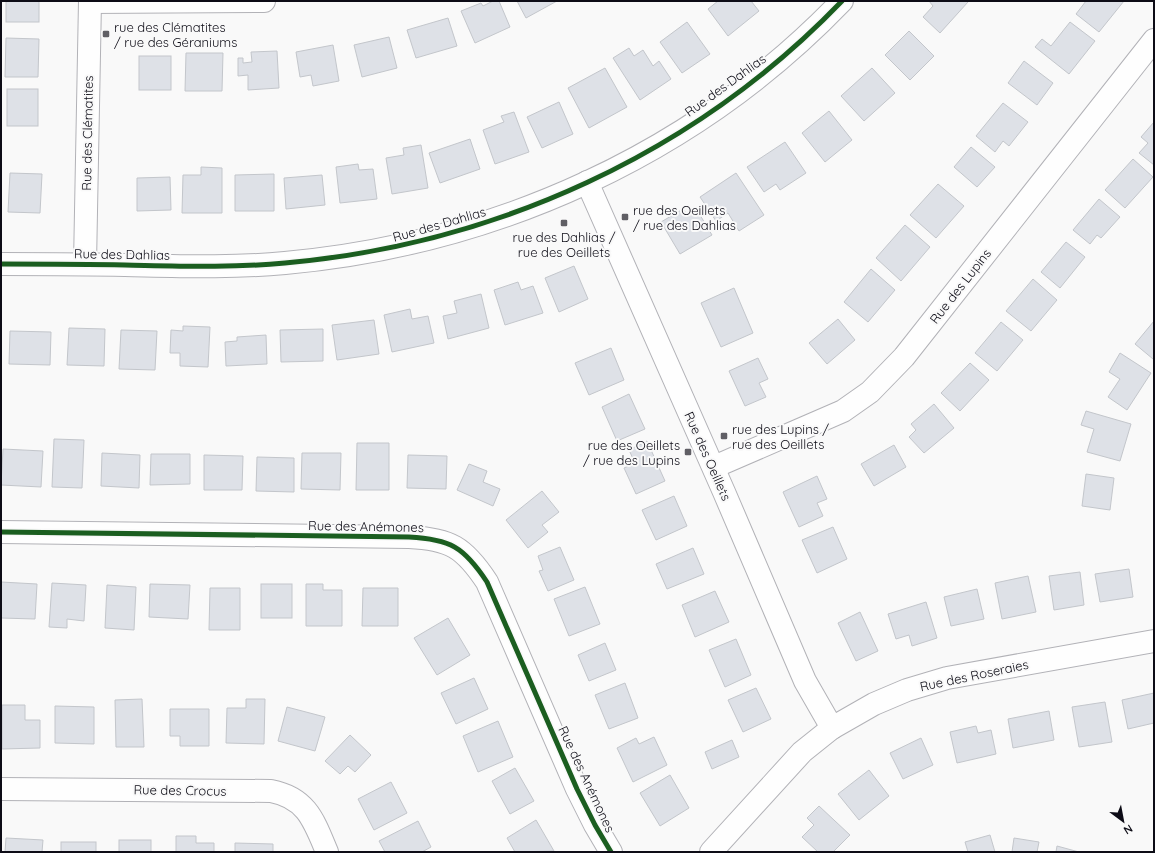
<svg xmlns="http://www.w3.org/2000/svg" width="1155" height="853" viewBox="0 0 1155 853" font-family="Quicksand,sans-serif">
  <rect width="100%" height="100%" fill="#f9f9f9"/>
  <g fill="#dee1e7" stroke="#c3c6cb">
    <rect x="6" y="1" width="33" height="21"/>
    <polygon points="493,1 499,1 510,27 475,43 461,11 481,3 483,6"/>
    <polygon points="517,1 557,1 526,18"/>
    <polygon points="718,1 751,1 759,11 728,36 708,9"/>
    <polygon points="929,1 967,1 968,2 940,33 923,17 933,6"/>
    <polygon points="1086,1 1124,1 1099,32 1076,14"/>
    <polygon points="448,18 457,46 416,58 407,30"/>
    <polygon points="687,22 710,54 682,73 660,42"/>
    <polygon points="1070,22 1095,41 1069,74 1035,47 1042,39 1051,46"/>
    <polygon points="909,31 934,56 910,80 885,55"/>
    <polygon points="389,37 397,68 362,77 354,45"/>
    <polygon points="6,38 39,39 38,77 5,77"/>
    <polygon points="333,45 339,81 313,86 311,75 300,77 296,52"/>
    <polygon points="629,48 634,56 643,50 653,66 659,61 671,79 640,100 613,58"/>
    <polygon points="277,51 279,88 248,90 248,75 238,76 238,58 243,58 243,63 252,62 251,52"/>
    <polygon points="186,53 223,53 222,91 185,91"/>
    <rect x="139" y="56" width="32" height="34"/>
    <polygon points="1024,61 1053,83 1037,105 1008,83"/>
    <polygon points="605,68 627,107 589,128 568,88"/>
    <polygon points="872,68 895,93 864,121 841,96"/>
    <rect x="7" y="89" width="31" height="37"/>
    <polygon points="559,102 573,134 542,148 527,117"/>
    <polygon points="1003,103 1028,122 1009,146 1003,141 995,152 976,136"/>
    <polygon points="829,111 852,140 825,162 802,133"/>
    <polygon points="514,112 529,152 495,164 483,130 504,122 501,116"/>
    <polygon points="1154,122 1154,165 1139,153 1148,143 1141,137"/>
    <polygon points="470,139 480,169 440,183 429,153"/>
    <polygon points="785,142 806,173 780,190 776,184 764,192 747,167"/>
    <polygon points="421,145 428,188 392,194 386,158 404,155 403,148"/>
    <polygon points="971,147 995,167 977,187 954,167"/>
    <polygon points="1133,159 1153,177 1125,208 1105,190"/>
    <polygon points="358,164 359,170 373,169 377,199 340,203 336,167"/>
    <polygon points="201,167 222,168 222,213 182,213 183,175 201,175"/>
    <polygon points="10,173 42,174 40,213 8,212"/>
    <polygon points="736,173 764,215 739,231 728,213 716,221 700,197"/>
    <polygon points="274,174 274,211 235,211 235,175"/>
    <polygon points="322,175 325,205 286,209 284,178"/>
    <polygon points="170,177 171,210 137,211 137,178"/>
    <polygon points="938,184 964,206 936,238 910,215"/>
    <polygon points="1099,199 1120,217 1101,238 1097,235 1090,244 1073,230"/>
    <polygon points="683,209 688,216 697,210 712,235 680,254 661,222"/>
    <polygon points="905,225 930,247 901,281 876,258"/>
    <polygon points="1066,242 1085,257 1060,288 1041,272"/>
    <polygon points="574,266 588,299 559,312 545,278"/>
    <polygon points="871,269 895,290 868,322 844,302"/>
    <polygon points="1033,279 1057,300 1031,331 1006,311"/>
    <polygon points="518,282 521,290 533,286 543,313 505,325 494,290"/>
    <polygon points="734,288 753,333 721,347 701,303"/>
    <polygon points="481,294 489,328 448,339 443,316 457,313 454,301"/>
    <polygon points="410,309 412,319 428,316 434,343 392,352 384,315"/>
    <polygon points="838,319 855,340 827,364 809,343"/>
    <polygon points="374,320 379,354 337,360 332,325"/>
    <polygon points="1154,321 1154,358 1153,359 1135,344"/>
    <polygon points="1001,322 1023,340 997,371 975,353"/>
    <polygon points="183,326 210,327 208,367 180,366 180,353 170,353 171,330 183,331"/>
    <polygon points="69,328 105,329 104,366 67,365"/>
    <polygon points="323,329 323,361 281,362 280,330"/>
    <polygon points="121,330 157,331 155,370 119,369"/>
    <polygon points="10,331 51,332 50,365 9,364"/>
    <polygon points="266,335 267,364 226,366 225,342 237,341 237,337"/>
    <polygon points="611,348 624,380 589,395 575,363"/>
    <polygon points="1120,353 1151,373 1127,410 1108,397 1120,379 1109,372"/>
    <polygon points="758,358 768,379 759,383 766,397 745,406 729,371"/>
    <polygon points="970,363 989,380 960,411 941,393"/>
    <polygon points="629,394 645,429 617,441 602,407"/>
    <polygon points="934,404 954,428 924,453 909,437 916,430 911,424"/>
    <polygon points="1086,411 1131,424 1120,461 1087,452 1094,429 1081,425"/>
    <polygon points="54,439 84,440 82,488 52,487"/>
    <polygon points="647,441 665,481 636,494 624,468 635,463 629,450"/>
    <polygon points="357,443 389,443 389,490 356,490"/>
    <polygon points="894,445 906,467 874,486 861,464"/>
    <polygon points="3,449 43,451 41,487 1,485"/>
    <polygon points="102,453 140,455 139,488 101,486"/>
    <polygon points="302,453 341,453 340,490 301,489"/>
    <polygon points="151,454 190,454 190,484 150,485"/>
    <polygon points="204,455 243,456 242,490 204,490"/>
    <polygon points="408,455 447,456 446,489 407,488"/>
    <polygon points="257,457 294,458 294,492 256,491"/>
    <polygon points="469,464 487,471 483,482 500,489 493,506 457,490"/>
    <polygon points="1086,474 1114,478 1110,510 1082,506"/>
    <polygon points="817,476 827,499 817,503 823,516 799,527 783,492"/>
    <polygon points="542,491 559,512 542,525 548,532 528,548 506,520"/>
    <polygon points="674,496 687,526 656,540 642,510"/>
    <polygon points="833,527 847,559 817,573 802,540"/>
    <polygon points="560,547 574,580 548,591 539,571 543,570 538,556"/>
    <polygon points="693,548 704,574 667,589 656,564"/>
    <polygon points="1129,569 1133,597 1100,602 1095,574"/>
    <polygon points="1080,572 1084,605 1054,610 1049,576"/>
    <polygon points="1028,576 1036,612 1002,619 995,583"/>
    <polygon points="1,582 37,584 35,619 1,618"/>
    <polygon points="52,583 86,585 84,621 67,619 67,628 49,627"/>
    <polygon points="150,584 190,585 188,619 149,617"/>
    <rect x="261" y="584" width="31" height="34"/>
    <polygon points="306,584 323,584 323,590 342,590 342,626 306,626"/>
    <polygon points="107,585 136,587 134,630 105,628"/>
    <polygon points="585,587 600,624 569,636 554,599"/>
    <polygon points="210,588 240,588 240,630 209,630"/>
    <polygon points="363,588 398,588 398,626 362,626"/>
    <polygon points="977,589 984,619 951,626 944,597"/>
    <polygon points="715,591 729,622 695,637 682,605"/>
    <polygon points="926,602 937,638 912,646 909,635 896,639 888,614"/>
    <polygon points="860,612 878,651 856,661 838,623"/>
    <polygon points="448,618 470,655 437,675 414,638"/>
    <polygon points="736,639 751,675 725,687 709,650"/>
    <polygon points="605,643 616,670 589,681 578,655"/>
    <polygon points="474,678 488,709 456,724 441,693"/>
    <polygon points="625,683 638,718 609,729 595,695"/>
    <polygon points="756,688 771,719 743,732 728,700"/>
    <polygon points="1154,693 1154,723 1128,729 1122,700"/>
    <polygon points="142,699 144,747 116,747 115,700"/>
    <polygon points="246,699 265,699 264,744 226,743 227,708 246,708"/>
    <polygon points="1105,702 1112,742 1079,747 1072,707"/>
    <polygon points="2,705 25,705 25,720 40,720 40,748 2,749"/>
    <polygon points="55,706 94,707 94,744 55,743"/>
    <polygon points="287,707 325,717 315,751 278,741"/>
    <polygon points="170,709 209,709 209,746 180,746 180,736 170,736"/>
    <polygon points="1049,711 1054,740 1013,748 1008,719"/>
    <polygon points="498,721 513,757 478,772 463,736"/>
    <polygon points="976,726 978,733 991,730 996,754 957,763 950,732"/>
    <polygon points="350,735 371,755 355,772 348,766 340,774 325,761"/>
    <polygon points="654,737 667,765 633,782 617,748 636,738 639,744"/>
    <polygon points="921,738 933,765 903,779 890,753"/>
    <polygon points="732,740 739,757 712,769 705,752"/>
    <polygon points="515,768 534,801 510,814 492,781"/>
    <polygon points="869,770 889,796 859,820 838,794"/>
    <polygon points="670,775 689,808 660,826 640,793"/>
    <polygon points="391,782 407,813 374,830 358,799"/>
    <polygon points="819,806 850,835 833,852 818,852 802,837 814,825 807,818"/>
    <polygon points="536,820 554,851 515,852 507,838"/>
    <polygon points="418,821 431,847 422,852 385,852 379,841"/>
    <polygon points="990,835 995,852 968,852 965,842"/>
    <polygon points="176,836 196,836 196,843 214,843 214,852 176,852"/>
    <polygon points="6,838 43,840 42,852 5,852"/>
    <polygon points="1014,838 1039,842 1037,852 1012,852"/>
    <rect x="119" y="840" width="32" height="12"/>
    <rect x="61" y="842" width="35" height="10"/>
    <polygon points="235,843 273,844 273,852 235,852"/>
    <polygon points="1057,846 1079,852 1056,852"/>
  </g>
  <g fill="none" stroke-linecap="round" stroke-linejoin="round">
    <g stroke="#b2b2b7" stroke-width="24">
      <g id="minor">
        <polyline points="90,2 264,1"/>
        <polyline points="587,182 724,492 805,681 832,728"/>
        <path d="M1,264C42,264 84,264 125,265C178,266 232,268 285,263C496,244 695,154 842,1"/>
        <polyline points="85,264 90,1"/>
        <polyline points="714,467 843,411 870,392 904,357 1154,40"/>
        <path d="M1,532L409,537C450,539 464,547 487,582L577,789L595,825L611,852"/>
        <path d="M1,789L271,791C307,798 314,821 327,852"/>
        <polyline points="711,852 802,752 832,728 874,704 907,690 947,678 1154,641"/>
      </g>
    </g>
    <use href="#minor" stroke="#fefefe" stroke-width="22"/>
    <g stroke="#f9f9f9" stroke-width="8">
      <g id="cycleway">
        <path d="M1,264C42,264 84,264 125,265C178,266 232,268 285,263C496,244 695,154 842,1"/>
        <path d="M1,532L409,537C450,539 464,547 487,582L577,789L595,825L611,852"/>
      </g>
    </g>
    <use href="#cycleway" stroke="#1b5e20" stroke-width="5"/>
  </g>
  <g fill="#605f65" stroke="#f9f9f9" stroke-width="1.5">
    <rect x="102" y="30" width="8" height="8" rx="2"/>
    <rect x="621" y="213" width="8" height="8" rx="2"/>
    <rect x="560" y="219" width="8" height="8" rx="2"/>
    <rect x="720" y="432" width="8" height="8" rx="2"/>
    <rect x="684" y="448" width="8" height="8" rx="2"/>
  </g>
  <g text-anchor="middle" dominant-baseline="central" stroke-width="4" stroke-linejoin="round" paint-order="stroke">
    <g font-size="13" fill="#0d0c16" stroke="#f9f9f9" text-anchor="start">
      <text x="114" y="27">rue des Clématites<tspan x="114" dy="15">/ rue des Géraniums</tspan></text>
      <text x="633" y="210">rue des Oeillets<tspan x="633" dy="15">/ rue des Dahlias</tspan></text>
      <text x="564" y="237" text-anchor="middle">rue des Dahlias /<tspan x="564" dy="15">rue des Oeillets</tspan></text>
      <text x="732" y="429">rue des Lupins /<tspan x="732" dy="15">rue des Oeillets</tspan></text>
      <text x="680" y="445" text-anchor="end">rue des Oeillets<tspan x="680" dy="15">/ rue des Lupins</tspan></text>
    </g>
    <g font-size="13" fill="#0d0c16" stroke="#f9f9f9">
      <text transform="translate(725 85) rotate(-36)">Rue des Dahlias</text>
      <text transform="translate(87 133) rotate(-89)">Rue des Clématites</text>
      <text transform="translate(439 224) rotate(-16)">Rue des Dahlias</text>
      <text transform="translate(122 254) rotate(1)">Rue des Dahlias</text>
      <text transform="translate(960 286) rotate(-52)">Rue des Lupins</text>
      <text transform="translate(708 456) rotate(66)">Rue des Oeillets</text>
      <text transform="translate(366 526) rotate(1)">Rue des Anémones</text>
      <text transform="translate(974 675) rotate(-12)">Rue des Roseraies</text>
      <text transform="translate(587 779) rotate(65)">Rue des Anémones</text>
      <text transform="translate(180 790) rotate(1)">Rue des Crocus</text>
    </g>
  </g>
  <rect width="1155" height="853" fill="none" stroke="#0d0c16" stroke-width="4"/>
  <g transform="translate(1123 821) rotate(148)" stroke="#f9f9f9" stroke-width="3" paint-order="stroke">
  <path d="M0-3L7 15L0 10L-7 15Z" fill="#0d0c16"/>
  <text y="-6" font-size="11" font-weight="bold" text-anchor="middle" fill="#0d0c16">N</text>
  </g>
</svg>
